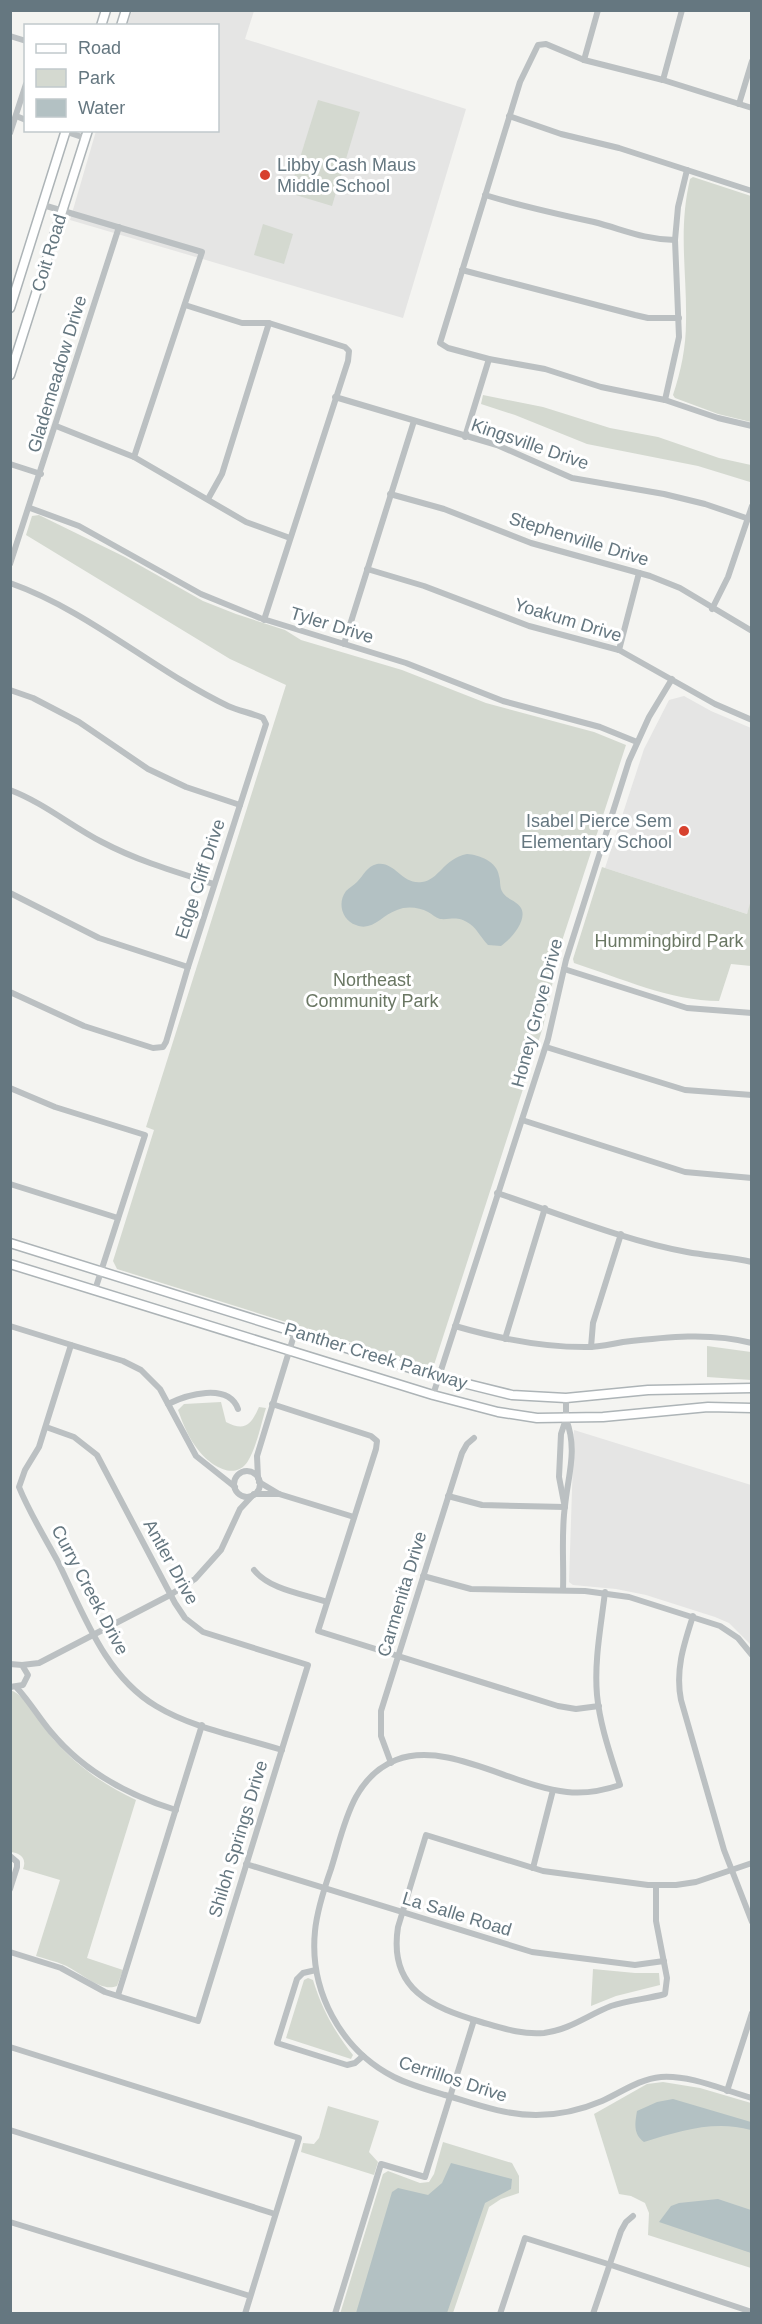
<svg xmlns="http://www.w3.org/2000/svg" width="762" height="2324" viewBox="0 0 762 2324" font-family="Arial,sans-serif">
  <rect width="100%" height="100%" fill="#f4f4f1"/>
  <g fill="#e5e5e4">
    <polygon points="132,11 254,11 245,39 466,109 403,318 70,220 96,131 218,130 218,26 127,25"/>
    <polygon points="684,696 711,711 751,728 752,900 747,914 605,868 644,749 669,700"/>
    <polygon points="574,1430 751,1485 751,1645 729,1623 715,1617 646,1595 616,1589 573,1585 569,1582"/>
  </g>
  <g fill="#d4d9d0">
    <polygon points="318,100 360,112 332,206 289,193"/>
    <path d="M693,177L751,196L750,225L751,422L718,414L675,398L673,395C681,371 686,347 686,322C687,271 678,231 690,179Z"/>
    <polygon points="263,224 293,234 284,264 254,255"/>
    <polygon points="483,395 543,407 610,428 658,437 719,458 751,465 750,482 698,466 587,444 515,415 481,404"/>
    <polygon points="39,515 125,557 203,601 236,614 285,630 301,640 402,670 486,703 594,732 626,745 561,944 543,1027 433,1368 117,1269 113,1261 154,1130 146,1127 286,685 230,659 26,535 32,516"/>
    <path d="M602,867L747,914L751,900V966L731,964L719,1001C671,1001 620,978 574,963L573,959Z"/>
    <polygon points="707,1346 751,1352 751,1380 707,1377"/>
    <path d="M221,1402L226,1422C245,1432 251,1425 259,1407L266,1408C261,1424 257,1446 248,1461C235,1482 210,1465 199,1451C189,1439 183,1424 178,1410L184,1404Z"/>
    <path d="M10,1690C27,1695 43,1728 56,1742C78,1767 106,1786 136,1800L87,1958L123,1970L117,1986C101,1993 79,1971 64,1965C55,1961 45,1959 36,1956L60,1880L23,1869C27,1859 21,1853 11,1852Z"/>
    <polygon points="593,1969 635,1973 659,1973 660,1985 616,1996 591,2006"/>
    <path d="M308,1978L313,1980C322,2009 334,2031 353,2055L351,2059L286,2038L304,1980Z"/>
    <polygon points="663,2082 700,2088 751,2103 751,2268 648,2235 649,2213 645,2203 631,2196 619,2194 594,2114 647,2084"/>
    <polygon points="328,2106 379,2121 369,2152 378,2162 374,2175 301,2152 303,2143 314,2144 319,2138"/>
    <polygon points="443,2142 512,2163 519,2176 519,2193 501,2199 489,2207 453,2313 340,2314 383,2174 388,2171 420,2183 429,2182 434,2174"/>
  </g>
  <g fill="#b3c1c3">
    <path d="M467,854C479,855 497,861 499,876C501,882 499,887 503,893C508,900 517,901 521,908C528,920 510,940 501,946L488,945C481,938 478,930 470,924C457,915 452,920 440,919C436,918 432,914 428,912C419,907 406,906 397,910C382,915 372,932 356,925C342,920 337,903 346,891C349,888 354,885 357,882C364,875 366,867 377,864C395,861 402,885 422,882C439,880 443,859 467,854Z"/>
    <path d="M673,2099L751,2122V2130C714,2120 680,2131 644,2142C633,2134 635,2123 637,2111L657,2102Z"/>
    <polygon points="451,2163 512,2179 511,2189 485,2203 447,2313 356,2313 392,2192 398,2188 428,2195 442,2183"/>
    <polygon points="718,2199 751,2210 751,2253 659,2222 671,2206 679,2203"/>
  </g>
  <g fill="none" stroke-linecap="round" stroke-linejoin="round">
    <g stroke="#adb4b7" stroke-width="11">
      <g id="secondary">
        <polyline points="101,26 106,10"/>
        <polyline points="121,26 126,10"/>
        <polyline points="10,308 66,130"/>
        <polyline points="10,375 88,130"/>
        <polyline points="10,1243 439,1377 512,1395 566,1398 648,1390 752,1388"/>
        <polyline points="10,1264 433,1395 498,1412 537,1418 603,1417 708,1407 752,1408"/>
      </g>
    </g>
    <g stroke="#bbc0c2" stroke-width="6">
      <polyline points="10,36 26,41"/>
      <polyline points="584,60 598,10"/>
      <polyline points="663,80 682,10"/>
      <polyline points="739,104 752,61"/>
      <polyline points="752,108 663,80 584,60 546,44 538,45 520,82 440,343 448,348 489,359 545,369 601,387 665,400 718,418 752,426"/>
      <polyline points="16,116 26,120"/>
      <polyline points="509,116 561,134 619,148 752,191"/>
      <polyline points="61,130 85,138"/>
      <polyline points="10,133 26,84"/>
      <path d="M485,195C521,206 557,214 594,222C625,230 642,239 675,240"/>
      <polyline points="43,205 202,252 134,457"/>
      <polyline points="462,270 635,315 648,318 679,318"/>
      <polyline points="185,305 242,323 269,323 345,347 349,351 348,361 264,620"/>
      <polyline points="335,397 497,445 572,478 664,494 705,504 752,520"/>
      <polyline points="665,400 679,337 675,240 678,207 687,170"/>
      <polyline points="56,426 134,457 246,522 290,538"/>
      <polyline points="465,437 489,359"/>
      <polyline points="10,464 41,474"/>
      <polyline points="390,494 444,509 531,543 650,576 680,588 752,631"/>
      <polyline points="208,499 222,474 269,323"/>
      <polyline points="30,508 79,526 201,594 260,618 406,663 503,701 600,727 637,742"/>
      <polyline points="10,564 119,227"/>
      <polyline points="367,569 424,586 529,626 619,650 715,704 752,720"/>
      <path d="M10,583C89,611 153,670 228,706C239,711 252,713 263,718L266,724L188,967L166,1042L163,1047L153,1048L84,1026L10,992"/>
      <polyline points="712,609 728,577 752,506"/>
      <polyline points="344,644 414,421"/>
      <polyline points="619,650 639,573"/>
      <polyline points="10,690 33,698 79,722 148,769 186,787 240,805"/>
      <path d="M10,790C44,803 71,826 102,842C138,861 176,872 214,884"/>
      <polyline points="10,893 99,938 188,967"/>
      <polyline points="564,969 687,1008 752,1013"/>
      <polyline points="546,1047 685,1090 752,1095"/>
      <polyline points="10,1088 55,1107 145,1135 95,1290"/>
      <polyline points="522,1120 685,1172 752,1178"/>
      <polyline points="10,1184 118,1218"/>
      <path d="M497,1193C557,1213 626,1241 687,1252C709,1256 730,1257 752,1262"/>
      <polyline points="10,1326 123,1361 141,1370 160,1389 196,1456 235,1487"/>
      <path d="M455,1326C500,1339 545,1348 591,1347C602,1346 613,1344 623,1342C666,1337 710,1332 752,1343"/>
      <polyline points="505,1339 545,1208"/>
      <path d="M71,1345L39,1447L25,1470L19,1487C29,1512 44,1536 57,1560C83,1612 104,1675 156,1706C192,1728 241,1737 282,1750"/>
      <polyline points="591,1347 593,1323 621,1234"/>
      <polyline points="433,1395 548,1039 566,960 629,761 649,717 672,679"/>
      <path d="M168,1404C186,1395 228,1382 238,1409"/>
      <polyline points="272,1404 371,1436 377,1441 376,1449 318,1631 558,1706 576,1709 599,1706"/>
      <circle cx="247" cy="1484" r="13"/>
      <polyline points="258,1478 257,1456 295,1332"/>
      <polyline points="259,1482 279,1494 354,1517"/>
      <polyline points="254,1494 279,1494"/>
      <polyline points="448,1496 482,1505 565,1507"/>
      <polyline points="564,1503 559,1477 561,1434 566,1419 566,1398"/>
      <path d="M254,1570C270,1590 304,1594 327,1602"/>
      <polyline points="423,1576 471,1589 585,1591 629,1597 720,1626 738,1638 752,1655"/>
      <path d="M563,1590C564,1563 561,1533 565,1506C568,1475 578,1450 566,1419"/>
      <path d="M605,1592C601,1626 594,1661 597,1695C600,1726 611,1756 620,1785C602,1791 585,1794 567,1792C514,1787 447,1740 396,1760C351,1778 344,1828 331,1869C324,1889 317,1910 315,1931C309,1991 341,2050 394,2077C410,2085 428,2090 445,2095C475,2104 504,2115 536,2115C558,2115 581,2110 602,2101C622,2092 639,2079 661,2077C691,2075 723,2090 752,2098"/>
      <path d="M693,1616C684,1644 675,1670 681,1700L724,1850L752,1922"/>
      <polyline points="10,1664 22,1665 28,1675 23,1685 10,1687"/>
      <polyline points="22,1665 39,1663 170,1595 195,1579 221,1550 240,1509 253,1495"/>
      <path d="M17,1688C30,1702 39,1718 51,1732C84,1772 127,1795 176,1810"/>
      <polyline points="391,1763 381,1736 381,1711 462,1453 467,1444 474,1438"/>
      <polyline points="10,1856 17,1862 17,1867 10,1889"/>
      <polyline points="246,1864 532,1952 635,1965 664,1961"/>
      <polyline points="533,1868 553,1790"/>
      <path d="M656,1885V1921L667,1978L665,1994C647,1999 629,2000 611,2006C588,2015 569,2030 544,2033C522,2035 502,2028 481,2022C432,2007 388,1990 398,1927L426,1835L543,1871L648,1885H676L696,1882L752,1863"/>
      <polyline points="10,1952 61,1968 105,1992 198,2021 308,1665 203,1632 185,1618 175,1603 97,1455 74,1437 46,1427"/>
      <polyline points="316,1970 303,1973 297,1979 277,2043 347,2065 355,2063 363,2056"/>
      <polyline points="118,1995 202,1725"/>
      <polyline points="10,2047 299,2138 245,2314"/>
      <polyline points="727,2091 752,2013"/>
      <polyline points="10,2130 275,2214"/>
      <polyline points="10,2222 250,2296"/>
      <polyline points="335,2314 381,2164 425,2177 474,2020"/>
      <polyline points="500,2314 525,2238 608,2264 752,2312"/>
      <polyline points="593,2314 621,2231 626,2222 633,2216"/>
    </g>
    <use href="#secondary" stroke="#fff" stroke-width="8"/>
  </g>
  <g fill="#d7412e" stroke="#fff" stroke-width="2">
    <circle cx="265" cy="175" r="6"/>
    <circle cx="684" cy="831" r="6"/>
  </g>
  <g text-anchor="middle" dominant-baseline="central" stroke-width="6" stroke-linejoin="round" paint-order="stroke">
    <g font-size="18" fill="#657780" stroke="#fff" text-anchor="start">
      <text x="277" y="165">Libby Cash Maus<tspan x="277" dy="21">Middle School</tspan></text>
      <text x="672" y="821" text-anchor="end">Isabel Pierce Sem<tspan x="672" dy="21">Elementary School</tspan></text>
    </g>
    <g font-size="18" fill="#657780" stroke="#fff">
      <text transform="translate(49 253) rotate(-73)">Coit Road</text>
      <text transform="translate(57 374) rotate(-73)">Glademeadow Drive</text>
      <text transform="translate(530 444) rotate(19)">Kingsville Drive</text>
      <text transform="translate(579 539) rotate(17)">Stephenville Drive</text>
      <text transform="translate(568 620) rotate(17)">Yoakum Drive</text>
      <text transform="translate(332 625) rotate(17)">Tyler Drive</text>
      <text transform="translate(200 879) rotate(-72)">Edge Cliff Drive</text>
      <text transform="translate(537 1013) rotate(-75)">Honey Grove Drive</text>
      <text transform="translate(376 1356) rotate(17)">Panther Creek Parkway</text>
      <text transform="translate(171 1562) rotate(61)">Antler Drive</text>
      <text transform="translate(90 1590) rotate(62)">Curry Creek Drive</text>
      <text transform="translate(402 1594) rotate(-73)">Carmenita Drive</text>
      <text transform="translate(238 1839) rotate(-73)">Shiloh Springs Drive</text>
      <text transform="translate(457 1914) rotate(17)">La Salle Road</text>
      <text transform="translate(453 2079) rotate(18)">Cerrillos Drive</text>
    </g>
    <g font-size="18" fill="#6a7763" stroke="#fff">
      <text x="669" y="941">Hummingbird Park</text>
      <text x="372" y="980">Northeast<tspan x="372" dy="21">Community Park</tspan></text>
    </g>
  </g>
  <rect width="762" height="2324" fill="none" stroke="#657780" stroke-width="24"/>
  <rect x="24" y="24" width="195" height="108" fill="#ffffff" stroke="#c1c9cc" stroke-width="1.5"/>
  <rect x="36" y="44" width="30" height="9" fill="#ffffff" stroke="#c1c9cc" stroke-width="1.5"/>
  <text x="78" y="54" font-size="18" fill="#657780">Road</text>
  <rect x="36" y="69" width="30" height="18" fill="#d4d9d0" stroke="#c1c9cc" stroke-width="1.5"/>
  <text x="78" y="84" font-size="18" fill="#657780">Park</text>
  <rect x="36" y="99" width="30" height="18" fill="#b3c1c3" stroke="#c1c9cc" stroke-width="1.5"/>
  <text x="78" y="114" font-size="18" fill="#657780">Water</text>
</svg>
